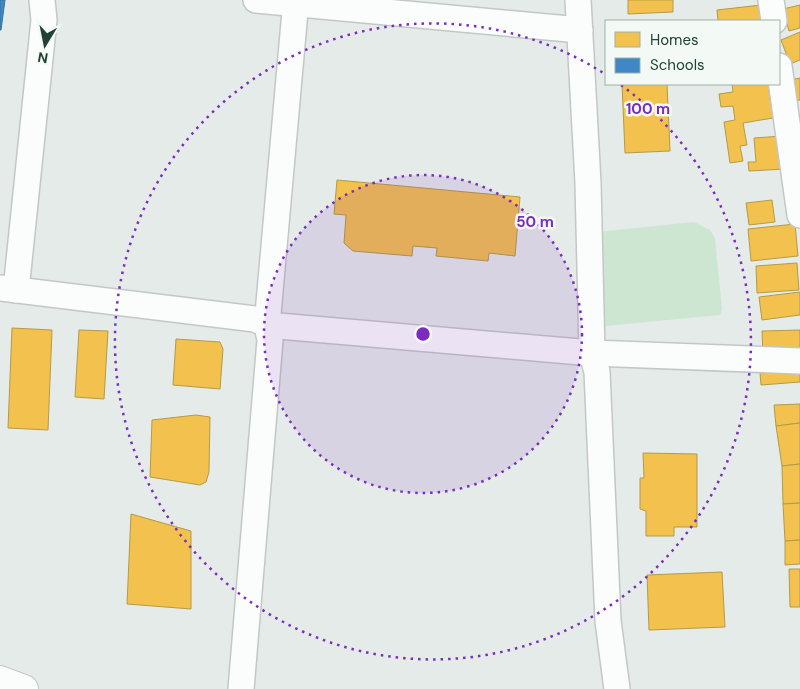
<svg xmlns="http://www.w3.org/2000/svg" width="800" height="689" viewBox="0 0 800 689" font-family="'DM Sans',sans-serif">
  <rect width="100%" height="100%" fill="#e5ebe8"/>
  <polygon fill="#cde6d1" points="694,222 710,230 715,238 722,309 720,315 605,326 596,232"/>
  <g fill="#f2c14e" stroke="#b39b46">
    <polygon points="628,0 673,0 673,12 628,14"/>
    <polygon points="761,5 763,21 718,21 717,10"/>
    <polygon points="800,5 800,28 789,31 783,9"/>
    <polygon points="800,32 800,60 790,64 781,40"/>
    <polygon points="800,78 800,100 793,101 790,80"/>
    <polygon points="622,84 667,84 670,151 625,153"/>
    <polygon points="732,84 768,84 773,118 743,123 747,145 740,146 743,161 730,163 724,122 735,120 733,106 721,107 719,94 733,92"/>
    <polygon points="782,136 785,169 749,171 748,162 756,162 754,138"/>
    <polygon points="337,180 520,197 515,256 489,253 488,261 436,256 437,248 413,246 412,256 353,251 344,243 346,215 334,214"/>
    <polygon points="772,200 775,222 749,225 746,203"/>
    <polygon points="795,224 798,256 751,261 748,229"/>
    <polygon points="797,263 799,290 757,293 756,266"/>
    <polygon points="800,292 800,315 762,320 759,297"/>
    <polygon points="12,328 52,330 48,430 8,428"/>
    <polygon points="79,330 108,331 104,399 75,397"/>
    <polygon points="800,330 800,355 763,357 762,331"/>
    <polygon points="176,339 220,342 223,349 220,389 173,385"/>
    <polygon points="800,370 800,382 761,385 760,373"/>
    <polygon points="800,404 800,423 776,426 774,405"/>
    <polygon points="196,415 210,417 209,472 206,482 200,485 150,477 152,420"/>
    <polygon points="800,423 800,464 782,466 776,426"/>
    <polygon points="643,453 697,454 697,527 674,527 674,536 646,536 646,511 640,509 640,478 644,478"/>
    <polygon points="800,464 800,503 783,504 782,466"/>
    <polygon points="800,503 800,540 785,541 783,504"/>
    <polygon points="131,514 191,531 191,609 127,604"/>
    <polygon points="800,540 800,564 785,565 785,541"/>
    <polygon points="789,569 800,569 800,607 790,607"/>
    <polygon points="722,572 725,627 649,630 647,575"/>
  </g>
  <polygon fill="#3f88c5" stroke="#36739a" points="0,0 5,0 1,30 0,30"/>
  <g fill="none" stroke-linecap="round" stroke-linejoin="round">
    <g stroke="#c2c8c5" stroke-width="28">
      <g id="minor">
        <polyline points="256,0 580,30"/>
        <polyline points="296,0 267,325 592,353 800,361"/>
        <polyline points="578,0 588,183 592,353 597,372 608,621 617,689"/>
        <polyline points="771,0 774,21"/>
        <polyline points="779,66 800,215"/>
        <polyline points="0,288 255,319 267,325 270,340 241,689"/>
        <polyline points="16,290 44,20 42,0"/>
      </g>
    </g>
    <g stroke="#c2c8c5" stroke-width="30">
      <polyline id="tertiary" points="0,680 24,689"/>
    </g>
    <use href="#minor" stroke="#fbfcfc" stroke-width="25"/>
    <use href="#tertiary" stroke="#fbfcfc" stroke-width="28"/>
  </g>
  <circle cx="423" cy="334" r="159" fill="#7b2cbf" fill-opacity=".12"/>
  <g fill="none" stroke="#7b2cbf" stroke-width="2.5" stroke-dasharray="2.5 5">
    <circle cx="423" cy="334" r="159"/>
    <path d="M621 85A318 318 0 1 1 605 74"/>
  </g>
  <circle cx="423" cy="334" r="8" fill="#7b2cbf" stroke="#f3faf6" stroke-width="2.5"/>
  <g font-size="15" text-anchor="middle" font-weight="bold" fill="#7b2cbf" stroke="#f3faf6" stroke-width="5" stroke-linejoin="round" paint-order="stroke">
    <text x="648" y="114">100 m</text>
    <text x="535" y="227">50 m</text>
  </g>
  <rect x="605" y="20" width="175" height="65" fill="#f3faf6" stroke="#9fb0a8"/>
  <rect x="615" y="32" width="25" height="15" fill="#f2c14e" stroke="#9fb0a8"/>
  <text x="650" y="45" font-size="15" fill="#204134">Homes</text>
  <rect x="615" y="58" width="25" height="15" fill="#3f88c5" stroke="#9fb0a8"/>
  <text x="650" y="70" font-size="15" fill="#204134">Schools</text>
  <g transform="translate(45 45) rotate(190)" stroke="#f3faf6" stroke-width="4" paint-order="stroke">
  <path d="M0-4L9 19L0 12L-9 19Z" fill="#204134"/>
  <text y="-8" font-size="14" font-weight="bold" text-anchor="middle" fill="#204134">N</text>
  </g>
</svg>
